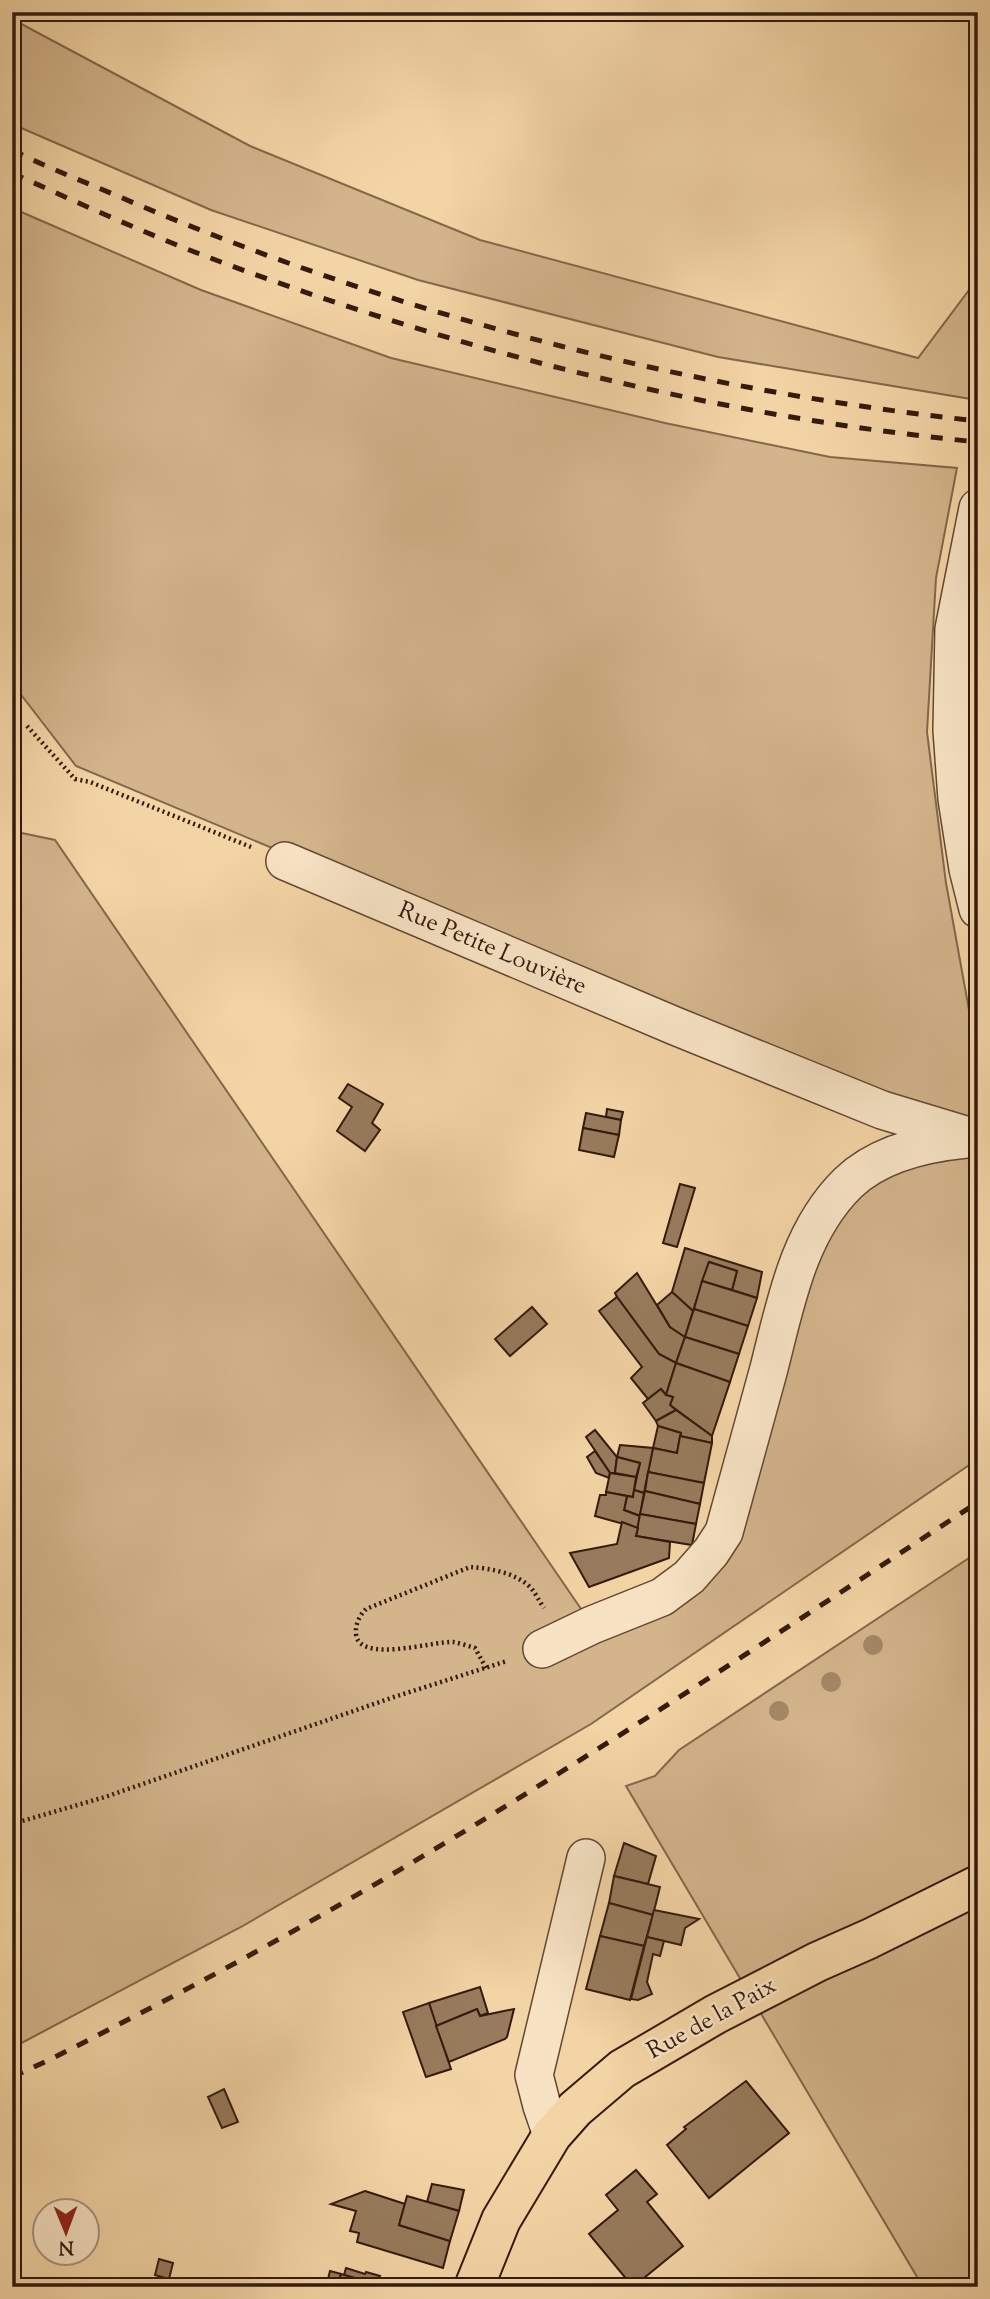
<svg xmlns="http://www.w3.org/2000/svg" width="990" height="2299" viewBox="0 0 990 2299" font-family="'Sorts Mill Goudy',serif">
  <rect width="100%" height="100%" fill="#f3d4a5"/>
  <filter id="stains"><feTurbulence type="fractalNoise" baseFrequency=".00286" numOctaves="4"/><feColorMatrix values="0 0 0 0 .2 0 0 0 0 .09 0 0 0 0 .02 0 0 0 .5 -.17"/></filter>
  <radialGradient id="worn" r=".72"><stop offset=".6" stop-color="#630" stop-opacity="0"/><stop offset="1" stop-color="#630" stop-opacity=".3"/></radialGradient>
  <g fill="#d3b48b" stroke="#84674c" stroke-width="2">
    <polygon points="12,19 250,146 480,240 918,358 978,278 977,400 718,357 418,280 211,210 12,124"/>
    <polygon points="12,208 201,290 391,358 665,423 830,457 957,468 936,578 927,732 946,883 973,1032 978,1040 978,1130 791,1065 76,766 12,683"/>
    <polygon points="978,575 978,909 954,629"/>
    <polygon points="12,831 55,840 592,1625 711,1552 796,1267 848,1183 978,1139 978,1459 591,1724 241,1927 12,2048"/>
    <polygon points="978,1552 978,2287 923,2287 626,1786 655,1776 679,1750"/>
  </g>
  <g fill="#977b5c" stroke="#341a0d" stroke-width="2">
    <polygon points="348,1084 383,1104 372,1123 380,1130 365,1151 337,1131 352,1107 339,1098"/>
    <polygon points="607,1109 623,1112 621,1120 606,1117"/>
    <polygon points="586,1113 621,1120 619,1135 583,1128"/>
    <polygon points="583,1128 619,1135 614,1157 579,1150"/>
    <polygon points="680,1184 695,1188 677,1247 663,1243"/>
    <polygon points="685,1248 762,1272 757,1298 732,1290 737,1271 709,1262 693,1311 672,1292"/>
    <polygon points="709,1262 737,1271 732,1290 702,1281"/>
    <polygon points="637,1273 670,1327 685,1337 676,1363 659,1354 617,1297 615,1293"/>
    <polygon points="702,1281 757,1298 748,1326 694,1309"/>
    <polygon points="672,1292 693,1311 685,1337 670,1327 657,1305"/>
    <polygon points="617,1297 659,1354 676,1363 666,1395 661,1389 648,1399 631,1378 642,1367 599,1311"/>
    <polygon points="532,1307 547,1324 510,1356 495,1339"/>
    <polygon points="694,1309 748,1326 739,1354 685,1337"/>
    <polygon points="685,1337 739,1354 730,1382 676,1363"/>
    <polygon points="676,1363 730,1382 712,1436 670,1405 673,1397 666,1395"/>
    <polygon points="661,1389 666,1395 673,1397 670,1405 676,1410 656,1421 643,1403"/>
    <polygon points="676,1410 712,1436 712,1443 680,1436 681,1433 658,1426 656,1421"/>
    <polygon points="658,1426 681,1433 677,1453 653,1448"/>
    <polygon points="595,1430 617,1457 615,1473 610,1473 586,1437"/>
    <polygon points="680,1436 712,1443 704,1483 648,1472 653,1448 677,1453"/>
    <polygon points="620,1445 653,1448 644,1493 634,1490 640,1463 617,1457"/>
    <polygon points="595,1451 610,1473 609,1478 596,1473 587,1457"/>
    <polygon points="617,1457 640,1463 636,1477 615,1473"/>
    <polygon points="648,1472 704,1483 700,1504 645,1491"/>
    <polygon points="610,1473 636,1477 633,1497 606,1492"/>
    <polygon points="634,1490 644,1493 640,1516 624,1510 627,1496 633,1497"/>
    <polygon points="645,1491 700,1504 696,1524 640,1514"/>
    <polygon points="606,1492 627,1496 624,1510 640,1516 638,1528 595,1516 600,1495 606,1495"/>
    <polygon points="640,1514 696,1524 692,1545 636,1536"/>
    <polygon points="622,1522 638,1528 636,1536 670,1542 669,1558 589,1587 570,1553 617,1544"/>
    <polygon points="624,1843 656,1856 648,1884 614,1876"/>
    <polygon points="614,1876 660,1887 653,1915 609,1903"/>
    <polygon points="609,1903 653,1915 644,1946 600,1936"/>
    <polygon points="654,1910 699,1919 685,1928 681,1945 647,1937"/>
    <polygon points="600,1936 644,1946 630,2000 586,1989"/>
    <polygon points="647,1937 664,1941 660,1956 653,1954 647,1982 652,1994 638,2000 631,1999"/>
    <polygon points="480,1987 488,2013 480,2016 477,2009 436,2026 429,2003"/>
    <polygon points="429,2003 451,2069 426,2077 403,2012"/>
    <polygon points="477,2009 480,2016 514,2009 507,2037 505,2039 449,2062 436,2026"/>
    <polygon points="746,2081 789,2133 709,2198 667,2145 686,2129 684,2127"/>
    <polygon points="224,2089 238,2122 222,2128 208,2097"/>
    <polygon points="636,2170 657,2194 647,2202 683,2246 633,2287 589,2234 618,2210 606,2195"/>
    <polygon points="432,2184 464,2190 459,2211 427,2202"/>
    <polygon points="365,2191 405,2204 399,2225 450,2241 443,2268 357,2242 359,2233 350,2231 356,2211 331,2204"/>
    <polygon points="407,2196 459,2211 450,2241 399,2225"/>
    <polygon points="159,2259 173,2263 169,2279 155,2275"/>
    <polygon points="346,2268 365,2274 366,2272 380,2276 376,2285 344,2275"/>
    <polygon points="330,2271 341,2274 337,2287 326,2287"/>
    <polygon points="341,2274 383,2286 383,2287 337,2287"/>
  </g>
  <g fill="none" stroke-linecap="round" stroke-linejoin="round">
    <g stroke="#644833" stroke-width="40">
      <g id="street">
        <polyline points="978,508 954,629 952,730 957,799 968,869 978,909"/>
        <polyline points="285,861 675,1026 882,1110 978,1139"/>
        <path d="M542,1649L592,1625L662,1597L689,1577L711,1552L724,1532C739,1479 753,1425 768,1372C785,1307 797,1233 848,1183C879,1153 925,1143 966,1139"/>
        <polyline points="552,2135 542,2106 534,2075 586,1858"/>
      </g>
    </g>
    <g stroke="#341a0d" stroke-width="42">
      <polyline id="primary" points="474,2287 501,2220 552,2135 575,2109 622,2069 716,2014 817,1962 869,1939 978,1885"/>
    </g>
    <g stroke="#341a0d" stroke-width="4.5" stroke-dasharray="2 3.5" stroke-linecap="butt">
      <polyline points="27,726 75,779 90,782 251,847"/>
      <path d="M486,1668L475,1648C468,1646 460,1643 453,1642C433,1641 359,1664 356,1634C355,1624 360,1615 366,1609L470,1567C489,1568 517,1573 531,1588C536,1594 539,1601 544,1608"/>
      <polyline points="12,1824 105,1797 394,1697 507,1661"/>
    </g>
    <use href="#street" stroke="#f7e3c4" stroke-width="37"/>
    <use href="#primary" stroke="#f3d4a5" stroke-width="38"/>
    <g stroke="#341a0d" stroke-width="5" stroke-dasharray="12 12" stroke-linecap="butt">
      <path d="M12,150C52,170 93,185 134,203C402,316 689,390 978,421"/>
      <path d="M12,173C72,200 131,227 192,251C442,347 711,416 978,442"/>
      <path d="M12,2077C64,2054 113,2027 164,2001C446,1854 712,1677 978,1502"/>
    </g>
  </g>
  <g fill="#a48766">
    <circle cx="873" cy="1645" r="10"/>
    <circle cx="831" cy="1682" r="10"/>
    <circle cx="779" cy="1711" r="10"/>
  </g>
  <g text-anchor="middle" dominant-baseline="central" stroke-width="5" stroke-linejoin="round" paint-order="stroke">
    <g font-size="24" fill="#341a0d" stroke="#f7e3c4">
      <text transform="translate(492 949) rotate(23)">Rue Petite Louvière</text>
      <text transform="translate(712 2019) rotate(-29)">Rue de la Paix</text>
    </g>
  </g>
  <rect width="990" height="2299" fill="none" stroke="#f3d4a5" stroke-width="42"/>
  <rect x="14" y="14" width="962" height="2271" fill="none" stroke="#341a0d" stroke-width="3.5"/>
  <rect x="21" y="21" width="948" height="2257" fill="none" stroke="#341a0d" stroke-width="2"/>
  <g transform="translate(66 2232) rotate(179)"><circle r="33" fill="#f7e3c4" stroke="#a9937b" stroke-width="2"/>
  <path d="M0-5L12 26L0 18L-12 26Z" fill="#8f2418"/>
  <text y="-10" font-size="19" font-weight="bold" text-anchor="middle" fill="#341a0d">N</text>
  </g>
  <rect width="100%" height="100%" filter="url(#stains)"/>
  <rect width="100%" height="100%" fill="url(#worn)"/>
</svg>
